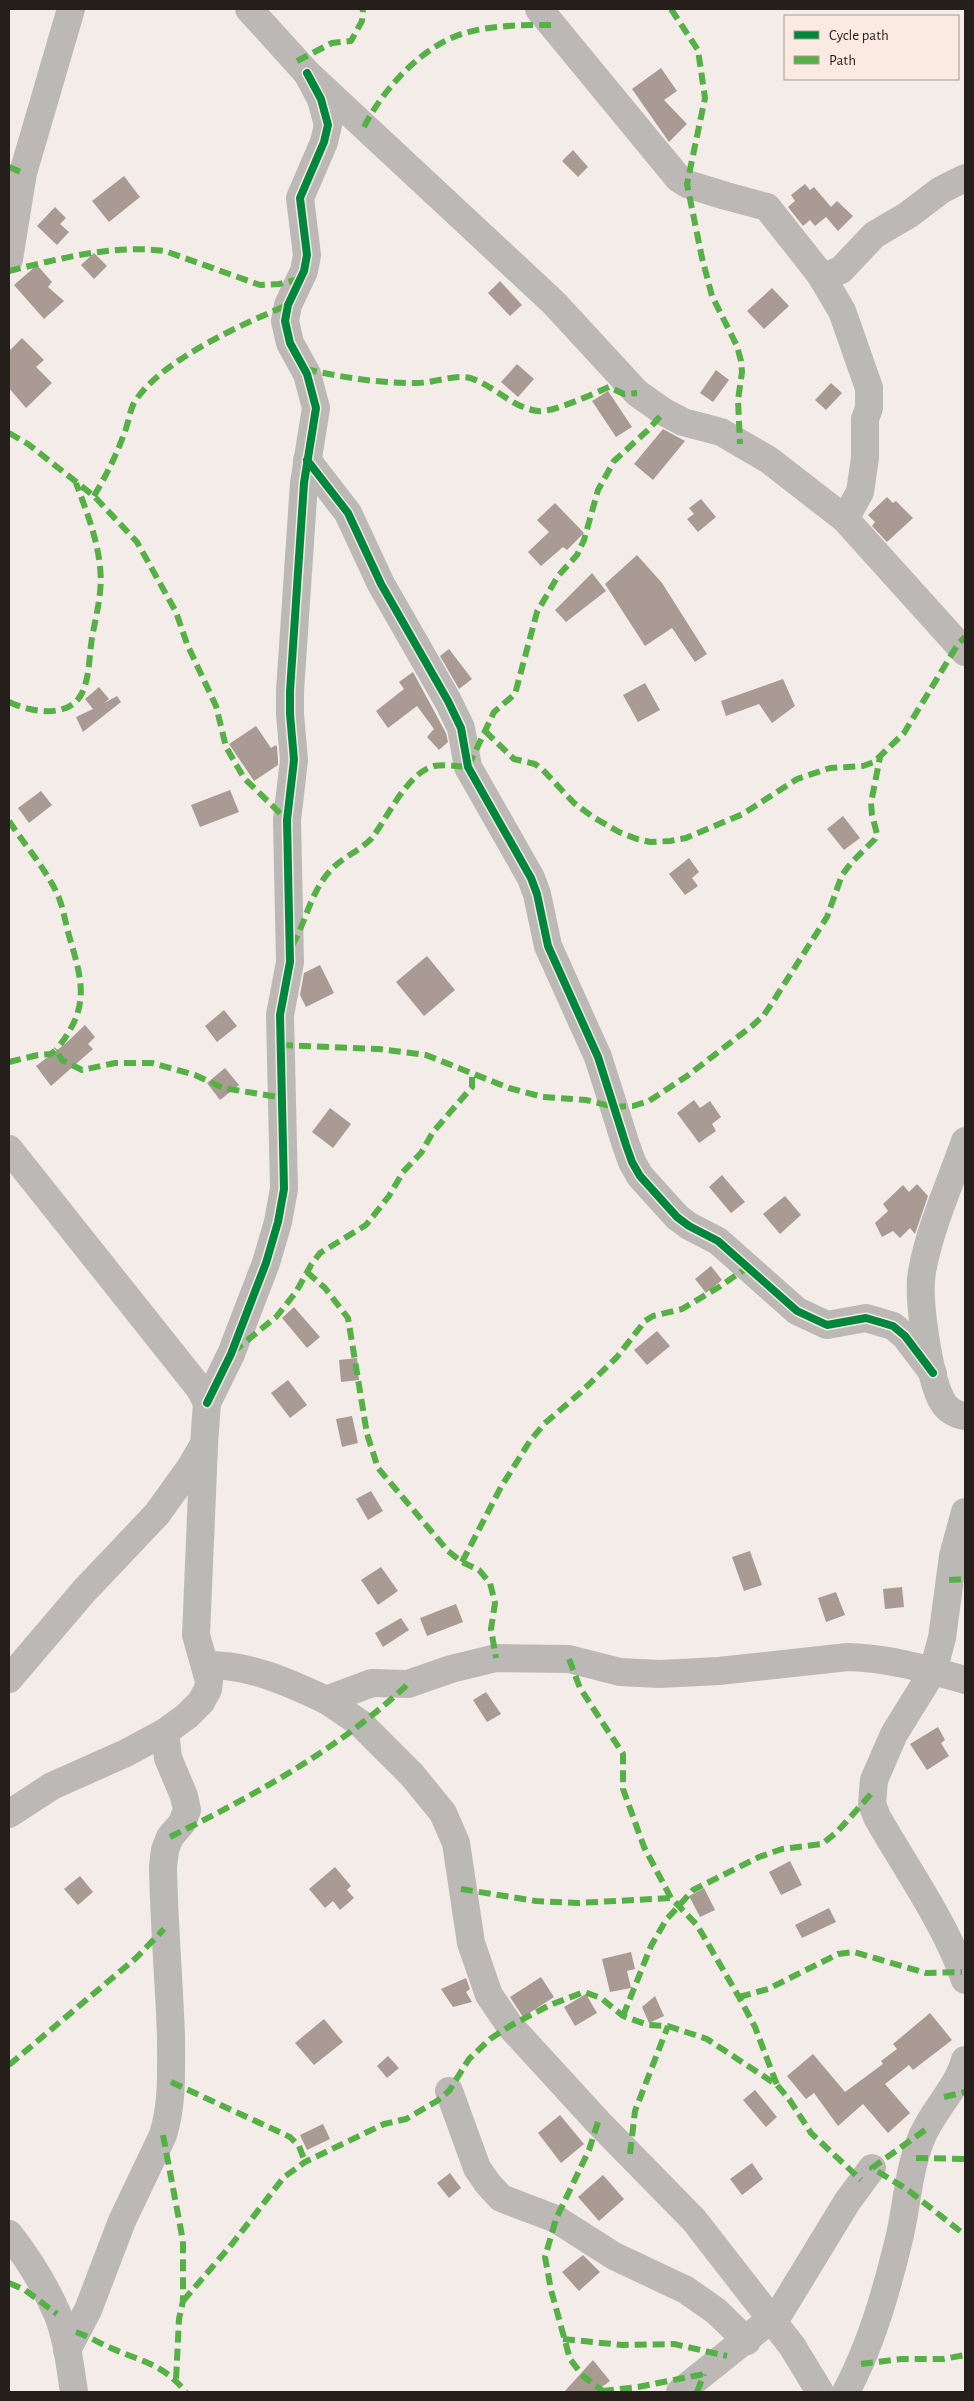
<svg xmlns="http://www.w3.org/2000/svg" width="974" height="2401" viewBox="0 0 974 2401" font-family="'Alegreya Sans',sans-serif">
  <rect width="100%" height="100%" fill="#f4ece8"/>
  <g fill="#a99b94">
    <polygon points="661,68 677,91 664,100 687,124 669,142 632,89"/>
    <polygon points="573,150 588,167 578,177 562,161"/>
    <polygon points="124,176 140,197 109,222 92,201"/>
    <polygon points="805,184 810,190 814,187 831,207 837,201 853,216 838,231 826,217 815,226 810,220 803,226 788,207 795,201 791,195"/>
    <polygon points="55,207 66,218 60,224 69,232 57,245 37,226"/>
    <polygon points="94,253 107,266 94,279 81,265"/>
    <polygon points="37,265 52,282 48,287 64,301 44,319 14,285"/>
    <polygon points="500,281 522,305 510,316 488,293"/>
    <polygon points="772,288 789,306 764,329 747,311"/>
    <polygon points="22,338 44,360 36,367 52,383 26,408 9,388 9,351"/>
    <polygon points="517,364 534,379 518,397 501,382"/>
    <polygon points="716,370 729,380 713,402 700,393"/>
    <polygon points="831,383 842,393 826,410 815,400"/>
    <polygon points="608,391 632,427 616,437 592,401"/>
    <polygon points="663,429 685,441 653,480 634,464"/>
    <polygon points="887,497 893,503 896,501 913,518 887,542 872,526 875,522 868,515"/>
    <polygon points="701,499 716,517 698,532 687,519 694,514 689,508"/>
    <polygon points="555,503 584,533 567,550 563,547 541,566 528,552 549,532 537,520"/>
    <polygon points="637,555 662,583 707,654 695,662 672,628 645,646 605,584"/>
    <polygon points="592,573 606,591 566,622 555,610"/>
    <polygon points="449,649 472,679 459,689 440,656"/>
    <polygon points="413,672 446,733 448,742 439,750 427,737 434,729 417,706 388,728 376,711 404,689 399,682"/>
    <polygon points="783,679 795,706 772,723 759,704 726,716 721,701"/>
    <polygon points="645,683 660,710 638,722 623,695"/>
    <polygon points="99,687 109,699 104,703 117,696 121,702 83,732 76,717 93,709 85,699"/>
    <polygon points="256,726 271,748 276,745 277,747 278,760 278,765 254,781 229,744"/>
    <polygon points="230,790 239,812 200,827 191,805"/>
    <polygon points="41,791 52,805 29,823 18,808"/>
    <polygon points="843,816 860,838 844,850 827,829"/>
    <polygon points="689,858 699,872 692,878 698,886 685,895 669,874"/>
    <polygon points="427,956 455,990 424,1016 396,982"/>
    <polygon points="320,965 334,993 306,1007 300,995 304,973"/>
    <polygon points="224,1010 237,1026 217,1042 205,1026"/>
    <polygon points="85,1025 95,1037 88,1044 93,1049 51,1086 36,1066 65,1044"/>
    <polygon points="225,1068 239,1085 220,1100 207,1083"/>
    <polygon points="694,1100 700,1108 710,1101 721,1117 712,1124 716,1131 699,1143 677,1113"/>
    <polygon points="330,1108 351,1124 333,1148 312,1132"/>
    <polygon points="722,1175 745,1202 731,1213 709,1187"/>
    <polygon points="917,1184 928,1196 915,1234 910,1228 900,1238 893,1231 882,1237 875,1223 888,1211 883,1204 903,1185 909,1192"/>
    <polygon points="785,1196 801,1215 780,1234 763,1214"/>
    <polygon points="711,1266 722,1280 706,1293 695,1279"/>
    <polygon points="294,1307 320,1337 307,1348 282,1318"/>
    <polygon points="657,1331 670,1346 647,1365 634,1350"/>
    <polygon points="357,1358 359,1380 341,1382 339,1360"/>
    <polygon points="288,1380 307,1405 290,1418 271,1393"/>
    <polygon points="352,1416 358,1443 342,1447 336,1419"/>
    <polygon points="371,1491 383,1511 368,1520 356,1499"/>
    <polygon points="750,1551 762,1585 744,1591 732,1557"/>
    <polygon points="381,1567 398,1591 378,1605 361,1580"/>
    <polygon points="902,1587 904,1607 885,1609 883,1589"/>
    <polygon points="836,1592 845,1615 826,1622 818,1598"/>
    <polygon points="456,1604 463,1622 427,1636 420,1618"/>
    <polygon points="401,1618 409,1630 383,1647 375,1633"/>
    <polygon points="486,1692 501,1714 487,1722 473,1700"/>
    <polygon points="938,1727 945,1740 941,1743 949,1756 927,1770 910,1744"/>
    <polygon points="790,1861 802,1885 781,1895 769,1872"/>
    <polygon points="335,1867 351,1886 347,1890 354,1898 340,1910 333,1901 325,1908 309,1889"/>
    <polygon points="80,1876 93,1892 78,1905 64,1889"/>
    <polygon points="704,1888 715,1910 700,1917 689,1896"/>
    <polygon points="829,1908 836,1922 802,1938 795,1925"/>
    <polygon points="631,1952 635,1969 627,1971 631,1988 610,1992 602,1959"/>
    <polygon points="541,1977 554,1997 523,2017 510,1997"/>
    <polygon points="466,1978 470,1989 466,1992 472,2002 453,2007 441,1989"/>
    <polygon points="586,1994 597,2013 575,2026 564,2007"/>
    <polygon points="655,1996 664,2016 649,2023 642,2007"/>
    <polygon points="930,2013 952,2040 913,2070 909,2065 885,2084 910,2113 888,2133 863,2104 838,2126 814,2093 806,2099 787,2076 813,2054 845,2092 883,2064 881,2061 897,2049 893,2044"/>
    <polygon points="324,2019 343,2042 314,2065 295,2043"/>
    <polygon points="388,2056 399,2068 387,2078 377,2066"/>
    <polygon points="755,2090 777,2117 766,2127 743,2100"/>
    <polygon points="560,2115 584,2144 561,2163 538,2133"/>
    <polygon points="323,2124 330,2139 307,2150 300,2135"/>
    <polygon points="752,2163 763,2179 742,2195 730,2179"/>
    <polygon points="450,2173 461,2188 449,2198 437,2183"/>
    <polygon points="603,2175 624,2199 599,2221 578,2197"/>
    <polygon points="583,2255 600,2272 579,2291 562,2272"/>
    <polygon points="593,2360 610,2381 595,2392 564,2392"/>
  </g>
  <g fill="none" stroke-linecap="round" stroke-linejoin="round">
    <g stroke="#bbb8b6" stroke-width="28">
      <polyline points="249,9 307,73 554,303 637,393 664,412 683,422 721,432 769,460 845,519 965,652"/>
      <polyline points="539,9 679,179 687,184 726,196 767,207 820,274 829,275 841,270 874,235 908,215 941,190 965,178"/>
      <polyline points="9,259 23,173 71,9"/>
      <polyline points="820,274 842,311 869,388 869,408 865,419 865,458 860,492 845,519"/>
      <polyline points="307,460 348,513 381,584 448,701 461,728 468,767 531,878 537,894 548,946 598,1057 626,1145 632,1162 640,1176 677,1217 689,1226 718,1241 797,1311 827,1325 866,1318 893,1326 905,1336 933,1373"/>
      <path d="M965,1141C951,1181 929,1230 922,1272C917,1298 929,1375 941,1399C946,1409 955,1415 965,1416"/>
      <polyline points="9,1149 200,1389 207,1403 204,1444 190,1468 157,1514 84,1591 9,1679"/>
      <polyline points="207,1403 231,1354 266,1263 278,1222 284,1189 280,1015 290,962 287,820 294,760 290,714 290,691 304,483 316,408 307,374 290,343 285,321 288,305 304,271 307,255 300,198 324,142 328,125 321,99 307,73"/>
      <path d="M965,1512L953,1556L942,1638L933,1671L894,1734L874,1780L872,1804L877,1817C907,1870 945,1922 965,1980"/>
      <path d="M205,1665C248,1664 288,1682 326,1700L372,1683L408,1684L451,1669L496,1658L569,1659L620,1672L659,1674L719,1671L848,1657C888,1658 926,1669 965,1680"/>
      <polyline points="326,1700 360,1723 412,1775 443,1813 456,1843 471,1943 489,1995 510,2026 598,2122 694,2220 792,2346 820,2392"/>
      <polyline points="9,1814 52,1786 126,1753 165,1732 187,1716 201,1702 208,1689 209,1681 196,1635 204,1446"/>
      <polyline points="449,2091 477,2168 488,2184 501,2198 556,2219 614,2256 686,2290 716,2311 747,2341"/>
      <path d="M9,2234C27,2257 45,2286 57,2313C67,2337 70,2366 74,2392"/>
      <path d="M67,2350L88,2310L122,2221L163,2135C173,2103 171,2070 171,2036C169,1980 164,1924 163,1867L165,1850L170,1837L182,1823L187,1810L184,1796L168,1758L165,1732"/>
      <polyline points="680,2392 780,2312 847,2202 872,2168"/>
      <path d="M846,2392C872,2343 887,2289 900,2235C907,2203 909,2169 921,2139C932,2111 957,2089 965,2060"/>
    </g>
    <g stroke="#55b145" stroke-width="6" stroke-dasharray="12 6" stroke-linecap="butt">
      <polyline points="671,9 698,50 705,98 687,184 702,258 712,296 737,346 741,361 742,372 738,400 740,444"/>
      <polyline points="297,61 332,43 351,41 362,21 363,9"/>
      <path d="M364,127C383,89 423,45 465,33C492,25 524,25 552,25"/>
      <polyline points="9,167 23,173"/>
      <path d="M9,271C59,259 112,244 165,251L260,285L279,284L300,279"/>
      <path d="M305,369C341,377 376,383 414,383C432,384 453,374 470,378C494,385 512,408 538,411C552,413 595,393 609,387L624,394L637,393"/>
      <polyline points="9,433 28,444 94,496 137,542 176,612 187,644 216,706 226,747 244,778 287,820"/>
      <path d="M94,496C106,476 116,456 124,434C128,425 129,414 133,405C155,363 244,323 288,305"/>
      <path d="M9,702C30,712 71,720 83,691C90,674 89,656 92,638C96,615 103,591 100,567C97,537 86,510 76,483"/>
      <polyline points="485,731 514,759 535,764 543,770 574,803 593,817 619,832 637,839 650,842 670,841 686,838 743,814 797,779 830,768 863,766 874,762 904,733 958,644 965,637"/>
      <path d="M9,821C24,844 49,873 59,898C64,911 66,926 70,939C84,986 89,1009 56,1050"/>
      <path d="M292,946C306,922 310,893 330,871C342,857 360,851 372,838C388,817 407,773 434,766C444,764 458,766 468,767L494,712L515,694L537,612L558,576L577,555L584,540L598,490L614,461L648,430L664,412"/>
      <polyline points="281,1045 379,1049 426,1055 509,1088 543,1097 586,1100 614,1107 633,1106 649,1101 687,1076 752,1026 764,1015 774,1000 827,917 842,875 852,862 875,839 877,834 872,815 871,803 880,757"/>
      <polyline points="9,1062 38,1055 51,1054 56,1050 62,1060 82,1070 115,1063 152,1063 195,1075 223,1088 284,1098"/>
      <polyline points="307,1272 325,1288 348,1318 367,1434 378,1468 448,1551 462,1562 479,1570 490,1583 495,1603 491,1629 496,1658"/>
      <polyline points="233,1352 276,1317 296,1292 311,1265 320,1253 366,1225 389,1196 403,1172 421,1153 433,1132 472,1087 472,1073"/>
      <polyline points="462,1562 501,1487 530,1441 544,1424 580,1393 617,1357 645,1321 653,1316 682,1309 719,1287 748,1267"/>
      <polyline points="949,1580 965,1579"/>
      <polyline points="569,1659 580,1688 623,1754 623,1789 644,1847 671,1898 697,1925 739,1997 755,2027 777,2085"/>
      <path d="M170,1837C255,1795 339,1749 408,1684"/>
      <polyline points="461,1889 536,1901 578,1903 671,1898"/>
      <polyline points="739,1997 768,1989 838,1954 854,1952 926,1973 962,1972"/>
      <polyline points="623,2016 651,1946 666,1920 693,1890 759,1857 782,1849 822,1844 837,1832 871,1794"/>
      <polyline points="9,2065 136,1958 164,1929"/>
      <polyline points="171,2082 290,2137 299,2146 305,2162"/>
      <polyline points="944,2097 965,2092"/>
      <polyline points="598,2122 589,2150 556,2219 545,2257 551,2290 570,2359 583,2376 604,2392"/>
      <polyline points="925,2130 872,2168 908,2190 965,2235"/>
      <polyline points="163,2135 183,2241 183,2301 179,2319 176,2380"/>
      <polyline points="630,2154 635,2111 668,2026"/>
      <polyline points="916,2158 965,2159"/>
      <polyline points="9,2283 25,2290 57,2314"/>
      <polyline points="183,2301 232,2244 284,2177 305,2162 384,2124 406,2119 437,2101 449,2091 469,2059 490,2039 510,2026 550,2005 584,1992 601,1998 623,2016 648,2025 668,2026 707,2039 777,2085 789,2099 811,2133 861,2180"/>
      <path d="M76,2332C88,2336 99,2343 111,2348C142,2362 162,2363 186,2392"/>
      <polyline points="563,2339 622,2345 674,2344 727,2356"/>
      <polyline points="861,2364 901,2359 943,2359 965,2355"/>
      <polyline points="602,2391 638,2387 704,2374"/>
      <polyline points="697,2392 704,2374"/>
    </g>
    <g stroke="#faeae2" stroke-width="11">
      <g id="cycleway">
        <polyline points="307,460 348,513 381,584 448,701 461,728 468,767 531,878 537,894 548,946 598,1057 626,1145 632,1162 640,1176 677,1217 689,1226 718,1241 797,1311 827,1325 866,1318 893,1326 905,1336 933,1373"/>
        <polyline points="207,1403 231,1354 266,1263 278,1222 284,1189 280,1015 290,962 287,820 294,760 290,714 290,691 304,483 316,408 307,374 290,343 285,321 288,305 304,271 307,255 300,198 324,142 328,125 321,99 307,73"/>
      </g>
    </g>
    <use href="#cycleway" stroke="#00873e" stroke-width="8"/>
  </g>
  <rect width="974" height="2401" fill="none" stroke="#251f1c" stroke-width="20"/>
  <rect x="784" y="15" width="175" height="65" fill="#faeae2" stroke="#a59993"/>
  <rect x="794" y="31" width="25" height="8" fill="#00873e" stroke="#a59993"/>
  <text x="829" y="40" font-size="15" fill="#251f1c">Cycle path</text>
  <rect x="794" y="56" width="25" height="8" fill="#55b145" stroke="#a59993"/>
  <text x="829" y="65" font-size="15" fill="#251f1c">Path</text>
</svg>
